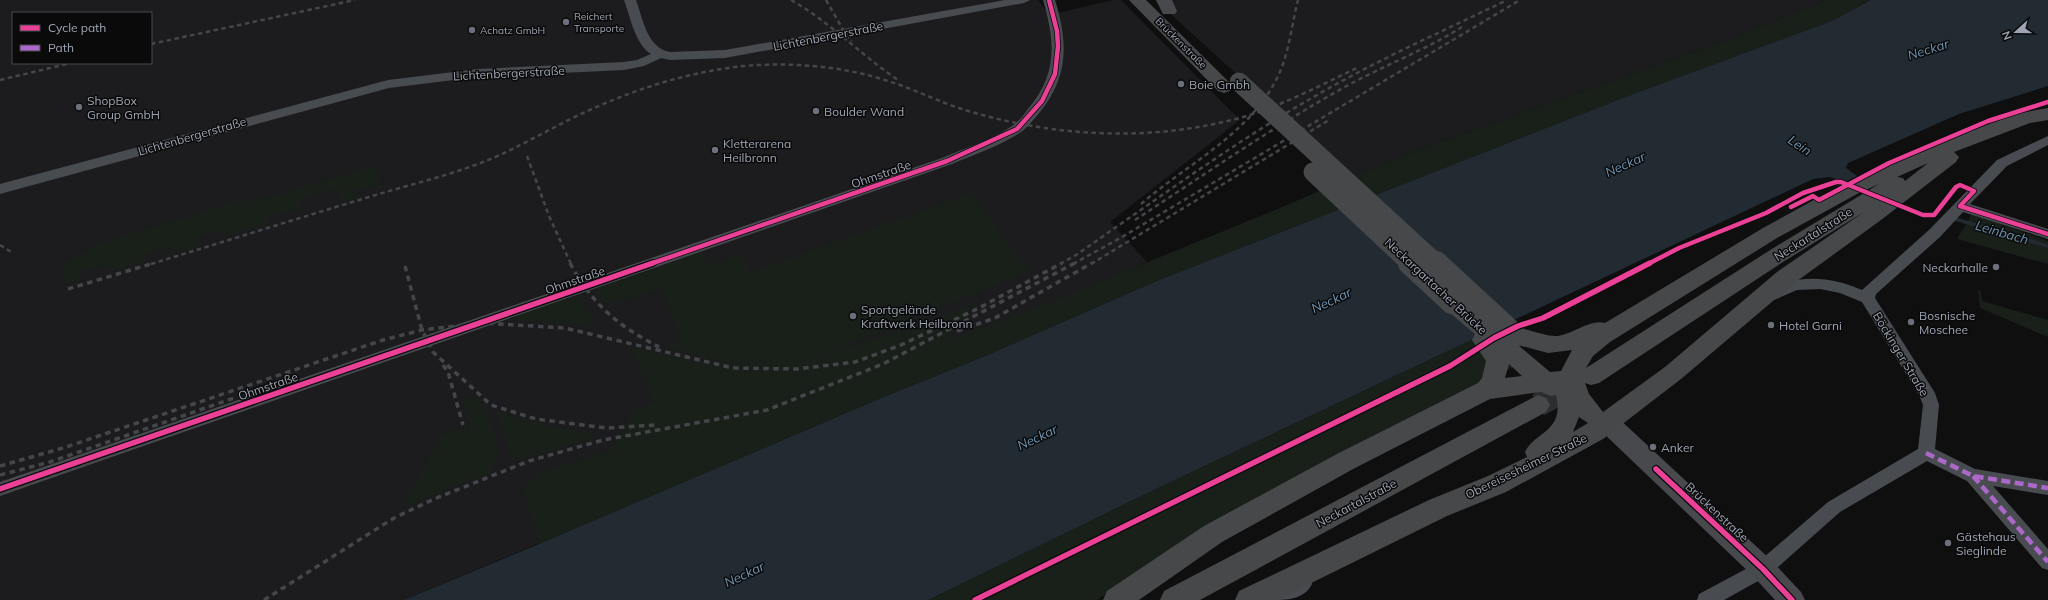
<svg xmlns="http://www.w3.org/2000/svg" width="2048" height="600" viewBox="0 0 2048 600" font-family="Mulish,sans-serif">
  <rect width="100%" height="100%" fill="#0f0f10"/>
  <g fill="#1c1c1e" fill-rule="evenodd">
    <path d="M0,0H1038L1049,15L1113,0H1121L1240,120L1110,222L1147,262L898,373L689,480L404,600H0ZM13,13H151V63H13Z"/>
    <polygon points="1155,0 1826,0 1721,42 1422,148 1350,177"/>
  </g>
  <g fill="#19201a">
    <polygon points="1826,0 1871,0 1832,21 1628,96 1159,280 990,354 879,399 539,544 535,525 530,525 531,517 523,487 546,470 610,451 635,409 655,403 631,347 716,366 719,362 666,347 681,339 661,288 613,304 603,302 596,294 598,288 702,252 709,266 741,254 750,272 971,193 1030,272 810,359 894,333 976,303 947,340 1048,303 1292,203 1350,177 1422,148 1721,42"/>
    <polygon points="377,165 382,189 375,191 374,186 354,192 355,199 341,203 338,188 300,199 301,208 268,218 268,224 224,238 223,230 198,237 199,246 172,254 172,246 145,254 145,261 107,272 107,265 82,272 82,279 63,285 64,262 75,258 94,245 237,201 254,201"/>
    <polygon points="1972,214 2048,241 2048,264 1957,239"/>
    <polygon points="1978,290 1980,290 1982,301 2048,320 2048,337 1980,308"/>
    <polygon points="577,297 584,303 595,321 591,327 560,323 508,320 546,303"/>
    <polygon points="1493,330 1527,360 1210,524 1097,600 928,600 1162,486"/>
    <polygon points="475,395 486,409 499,451 490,473 401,508 442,436 470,425 462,399"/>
    <polygon points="496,410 538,423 601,436 512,462"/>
  </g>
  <polygon fill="#222b32" points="1871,0 2048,0 2048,86 1959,114 1848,163 1846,168 1857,176 1845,182 1830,177 1813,179 1162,486 928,600 404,600 539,544 879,399 990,354 1159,280 1628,96 1832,21"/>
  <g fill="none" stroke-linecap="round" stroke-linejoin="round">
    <polyline stroke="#222b32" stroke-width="3.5" points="1955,219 2048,246"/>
    <polyline stroke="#2c2d31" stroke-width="24" stroke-dasharray="24 12" stroke-linecap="butt" points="1538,405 1581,381"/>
    <g fill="#484b50" fill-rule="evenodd">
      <path d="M624,0H636C643,19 647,48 670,52L725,50L1005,0H1030L1024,3L725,58L670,60L661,58L644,66L624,70L478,77L389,88L0,194V184L388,80L478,69L624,62L637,60L651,54C635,44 630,16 624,0Z"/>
      <path d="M1043,0H1055C1068,42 1069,76 1040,112C1034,119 1028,127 1021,132C1000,146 975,154 952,164L0,496V482L942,158C965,148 991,140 1012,126C1018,122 1024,115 1028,109C1058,74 1055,41 1043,0Z"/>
      <path d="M2048,136V145L2007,166L1970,204L2048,229V239L1963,212L1940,237L1876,294L1875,298L1935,393L1939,405L1935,449L1975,469L2048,481V495L1993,486L2048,549V570L2042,568L1967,481L1927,461L1840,512L1769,575L1724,600H1697L1699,594L1757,563L1828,502L1918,449L1923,405L1919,395L1862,302L1840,293L1820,289L1797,290L1774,300L1769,298L1767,294C1770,288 1778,285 1784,283C1812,275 1836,279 1862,290L1930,229L1997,160Z"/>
      <path d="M1303,576L1310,578L1312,584C1304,600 1286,600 1270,600L1272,594Z"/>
    </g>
    <g fill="#47494d" fill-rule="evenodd">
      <polygon points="1156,0 1172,0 1177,11 1175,14 1163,14"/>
      <polygon points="1608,414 1616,416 1772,561 1801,592 1805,600 1775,600 1754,577 1600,430 1596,423 1600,416"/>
    </g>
    <g fill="#46484a" fill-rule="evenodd">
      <polygon points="1129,0 1146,0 1230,83 1233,87 1230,91 1224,93 1218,91"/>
      <path d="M2048,108V120L2030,123L1954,152L1959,157L1956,162L1881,220L1793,284L1681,379L1603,439L1506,492L1447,516L1277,600H1235L1239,591L1429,500L1488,476L1527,457L1525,452C1535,431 1565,432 1556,395L1551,396L1541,392L1490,399L1355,468L1222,542L1139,600H1103L1107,591L1204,526L1337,454L1478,383L1482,378L1486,361L1472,340L1475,334L1444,308L1441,302L1444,296L1452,294L1460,296L1504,333L1506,329C1522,324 1540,337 1558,336C1574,334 1589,319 1605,323L1763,228L1843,184L1967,132L2020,113ZM1928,163L1905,181L1903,178L1897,177ZM1879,184L1767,252L1586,368L1593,356L1610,342L1777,238L1857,194ZM1864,212L1777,272L1665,367L1603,412L1589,394L1585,383L1591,385L1599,383L1783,262ZM1518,345L1548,353L1572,350L1561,371L1550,372ZM1509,364L1522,376L1505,378ZM1579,417L1588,423L1573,432Z"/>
      <polygon points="1538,395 1546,398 1550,405 1546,412 1200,600 1160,600 1164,591"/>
    </g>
    <g stroke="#444649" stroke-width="2.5" stroke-dasharray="4.5 3.5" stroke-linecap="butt">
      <path d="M791,0C830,22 861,55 898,80"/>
      <polyline points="826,0 845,33 852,41"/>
      <polyline points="151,44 355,0"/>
      <polyline points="0,80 71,63"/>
      <polyline points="527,156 549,216 571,264"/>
      <path d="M1141,204C1186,165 1246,136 1275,82C1289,57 1291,27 1298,0"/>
      <path d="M1135,220C1204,175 1271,128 1343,88C1382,66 1424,51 1462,27"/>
      <polyline points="0,245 13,253"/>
      <path d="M151,264C223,242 296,219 369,197C405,186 443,177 478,164C513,151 547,130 581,114C632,90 687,72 744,66C791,62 843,66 888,81C914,89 939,102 965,110C1057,138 1160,143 1253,114C1289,102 1323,84 1357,68"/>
      <path d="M1060,264L1076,255C1153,202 1229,146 1310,99C1373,62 1441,32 1507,0"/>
      <polyline points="1073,264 1122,237 1520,0"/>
      <polyline points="1091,264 1329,120"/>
    </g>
    <g stroke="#444649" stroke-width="3.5" stroke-dasharray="5.5 4.5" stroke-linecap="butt">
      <path d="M570,263C592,304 618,326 659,347"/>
      <polyline points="405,266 422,330 433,352 491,405 536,419 607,428 656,425"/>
      <polyline points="68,289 154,263"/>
      <polyline points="957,331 995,318 1092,263"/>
      <polyline points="443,365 448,372 463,425"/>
      <polyline points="0,466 63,448 383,340 422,330 482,323 565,328 733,368 797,369 855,362 901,345 979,308 1062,263"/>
      <polyline points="0,475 50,462 237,397"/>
      <polyline points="0,494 183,429 287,377"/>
      <polyline points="264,600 394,518 434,499 529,461 603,440 767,410 883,364 1075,263"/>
    </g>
    <g stroke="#46484a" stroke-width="19">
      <polyline points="1239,82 1437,264"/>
      <polyline points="1313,172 1411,264"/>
    </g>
    <g stroke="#46484a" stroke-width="24">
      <polyline points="1410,263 1452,302"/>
      <polyline points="1436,263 1514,335"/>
    </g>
    <g stroke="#ac68c9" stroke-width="4.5" stroke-dasharray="9 4.5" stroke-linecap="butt">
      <polyline points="1926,453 1973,476 2048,488"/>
      <polyline points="1973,476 2048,562"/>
    </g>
    <g stroke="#0a0a0b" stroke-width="6">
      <g id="cycleway-far1">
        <polyline points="1791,207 1813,196 1819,200 1889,163 1988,121 2048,102"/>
        <polyline points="650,264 947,161 1017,129 1042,101 1055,74 1058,46 1057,31 1049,0"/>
        <polyline points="1648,264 1679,248 1766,213 1803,193 1836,182 1841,182 1923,215 1934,215 1956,187 1960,185 1974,191 1960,206 2048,234"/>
      </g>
    </g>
    <g stroke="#0a0a0b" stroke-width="8">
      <g id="cycleway">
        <polyline points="1656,469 1763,569 1792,600"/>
        <polyline points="0,489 653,263"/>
        <polyline points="975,600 1450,366 1494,338 1518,326 1543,318 1650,263"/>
      </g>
    </g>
    <use href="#cycleway-far1" stroke="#ea4096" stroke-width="4.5"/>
    <use href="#cycleway" stroke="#ea4096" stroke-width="5.5"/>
  </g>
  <g fill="#6c707a" stroke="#0a0a0b" stroke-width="1.5">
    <circle cx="566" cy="22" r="4"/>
    <circle cx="472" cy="30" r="4"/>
    <circle cx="1181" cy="84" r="4"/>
    <circle cx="79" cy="107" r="4"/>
    <circle cx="816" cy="111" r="4"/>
    <circle cx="715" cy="150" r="4"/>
    <circle cx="1996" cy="267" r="4"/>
    <circle cx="853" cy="316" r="4"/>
    <circle cx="1911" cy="322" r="4"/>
    <circle cx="1771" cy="325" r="4"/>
    <circle cx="1653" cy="447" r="4"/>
    <circle cx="1948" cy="543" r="4"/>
  </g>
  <g text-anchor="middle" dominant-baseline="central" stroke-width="3" stroke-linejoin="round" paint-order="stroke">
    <g font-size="10" fill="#9ea5b3" stroke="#0a0a0b" text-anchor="start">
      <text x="574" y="16">Reichert<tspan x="574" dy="12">Transporte</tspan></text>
      <text x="480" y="30">Achatz GmbH</text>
    </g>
    <g font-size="10" fill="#9ea5b3" stroke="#0a0a0b">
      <text transform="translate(1181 43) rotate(45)">Brückenstraße</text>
    </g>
    <g font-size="12" fill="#9ea5b3" stroke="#0a0a0b">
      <text transform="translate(828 36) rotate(-11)">Lichtenbergerstraße</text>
      <text transform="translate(509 73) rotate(-3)">Lichtenbergerstraße</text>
      <text transform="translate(192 136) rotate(-16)">Lichtenbergerstraße</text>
      <text transform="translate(881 174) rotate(-19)">Ohmstraße</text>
      <text transform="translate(1813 234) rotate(-32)">Neckartalstraße</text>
      <text transform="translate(575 280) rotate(-19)">Ohmstraße</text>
      <text transform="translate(1436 286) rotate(43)">Neckargartacher Brücke</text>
      <text transform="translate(1901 354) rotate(59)">Böckinger Straße</text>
      <text transform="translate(268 386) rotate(-19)">Ohmstraße</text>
      <text transform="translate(1526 466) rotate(-26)">Obereisesheimer Straße</text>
      <text transform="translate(1356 503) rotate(-28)">Neckartalstraße</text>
      <text transform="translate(1717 512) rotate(43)">Brückenstraße</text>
    </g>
    <g font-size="12" fill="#9ea5b3" stroke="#0a0a0b" text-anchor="start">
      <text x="1189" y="84">Boie Gmbh</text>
      <text x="87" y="100">ShopBox<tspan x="87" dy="14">Group GmbH</tspan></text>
      <text x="824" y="111">Boulder Wand</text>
      <text x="723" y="143">Kletterarena<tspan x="723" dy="14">Heilbronn</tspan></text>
      <text x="1988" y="267" text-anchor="end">Neckarhalle</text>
      <text x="861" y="309">Sportgelände<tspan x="861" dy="14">Kraftwerk Heilbronn</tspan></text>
      <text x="1919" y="315">Bosnische<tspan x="1919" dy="14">Moschee</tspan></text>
      <text x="1779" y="325">Hotel Garni</text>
      <text x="1661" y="447">Anker</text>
      <text x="1956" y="536">Gästehaus<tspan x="1956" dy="14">Sieglinde</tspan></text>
    </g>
    <g font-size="13" font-style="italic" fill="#7096b3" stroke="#0a0a0b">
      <text transform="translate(1928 49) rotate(-17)">Neckar</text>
      <text transform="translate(1800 145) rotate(34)">Lein</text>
      <text transform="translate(1625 164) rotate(-24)">Neckar</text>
      <text transform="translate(2002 232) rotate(16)">Leinbach</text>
      <text transform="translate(1331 300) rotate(-25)">Neckar</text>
      <text transform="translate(1037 437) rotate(-25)">Neckar</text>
      <text transform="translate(744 574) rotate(-25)">Neckar</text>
    </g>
  </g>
  <rect x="12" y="12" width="140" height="52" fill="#0a0a0b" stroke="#45484e"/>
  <rect x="20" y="25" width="20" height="6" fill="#ea4096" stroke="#45484e"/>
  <text x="48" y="32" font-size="12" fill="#9ea5b3">Cycle path</text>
  <rect x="20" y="45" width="20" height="6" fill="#ac68c9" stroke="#45484e"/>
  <text x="48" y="52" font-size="12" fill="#9ea5b3">Path</text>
  <g transform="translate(2016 32) rotate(249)" stroke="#0a0a0b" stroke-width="3" paint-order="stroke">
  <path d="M0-3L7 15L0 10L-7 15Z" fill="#9ea5b3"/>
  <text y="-6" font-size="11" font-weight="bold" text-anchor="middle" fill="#9ea5b3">N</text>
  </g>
</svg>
